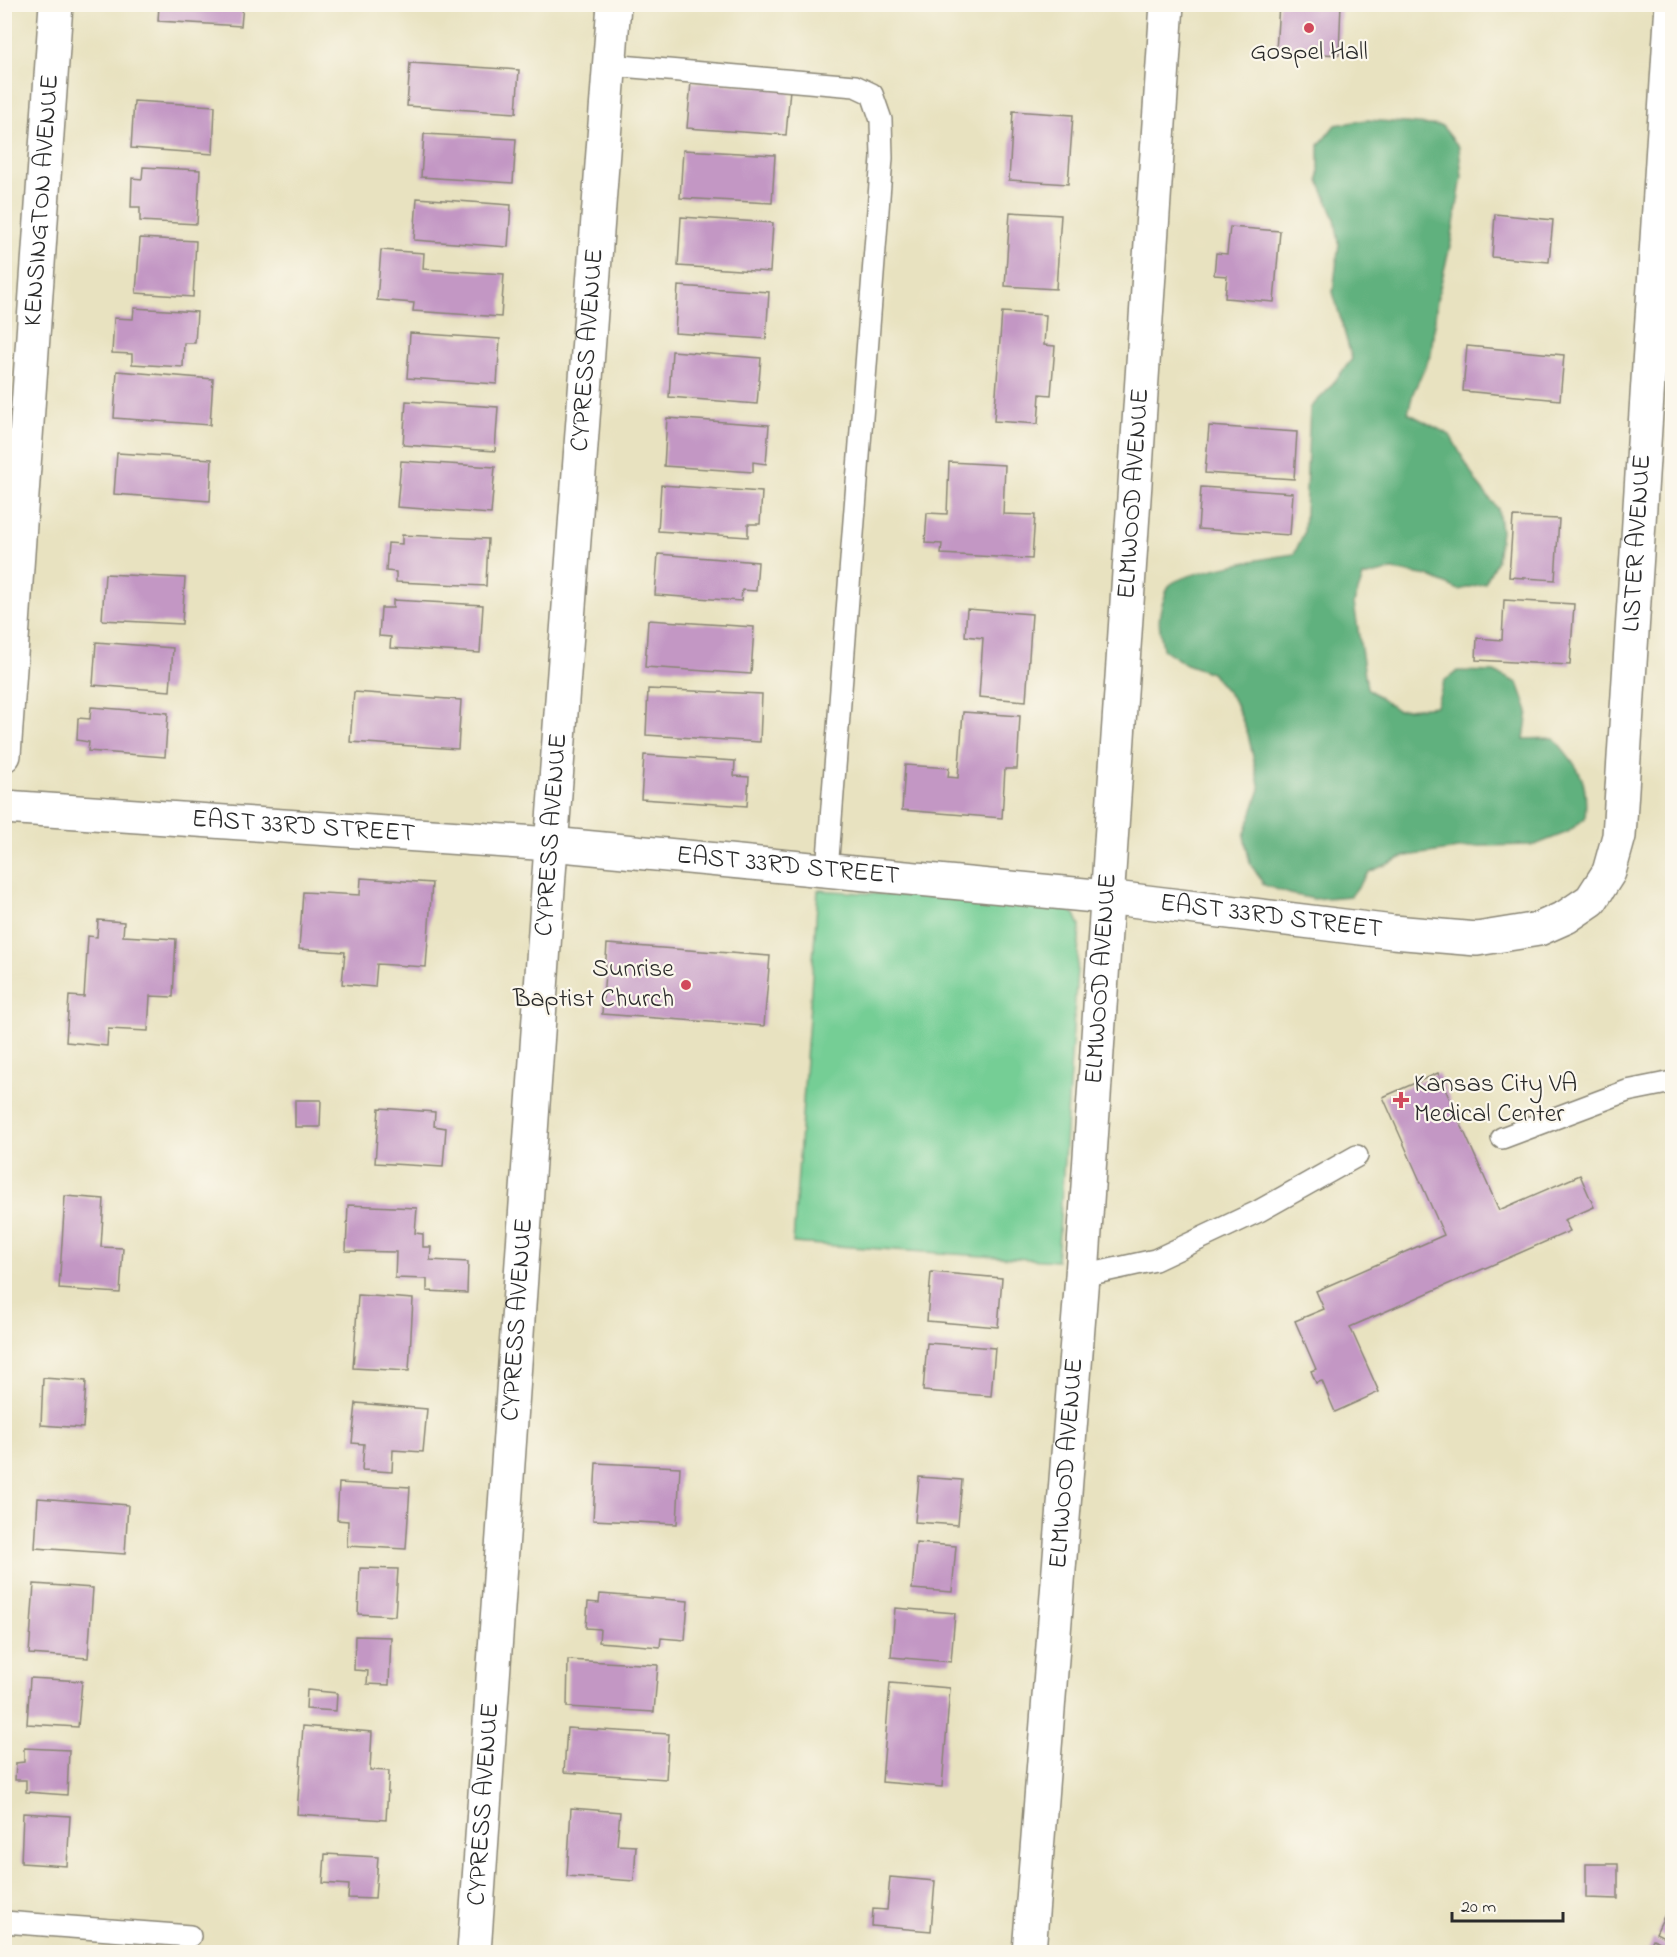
<svg xmlns="http://www.w3.org/2000/svg" width="1677" height="1957" viewBox="0 0 1677 1957" font-family="'Indie Flower',sans-serif">
  <rect width="100%" height="100%" fill="#fbf7ec"/>
  <filter id="ink" filterUnits="userSpaceOnUse"><feTurbulence type="fractalNoise" baseFrequency=".0167" numOctaves="2"/><feDisplacementMap in="SourceGraphic" scale="12" xChannelSelector="R" yChannelSelector="G"/><feConvolveMatrix kernelMatrix="1 2 1 2 8 2 1 2 1" color-interpolation-filters="sRGB"/></filter>
  <filter id="wash" filterUnits="userSpaceOnUse"><feTurbulence type="fractalNoise" baseFrequency=".008" numOctaves="4" result="noise"/><feDisplacementMap in="SourceGraphic" scale="24" xChannelSelector="R" yChannelSelector="G"/><feGaussianBlur stdDeviation="1.35" result="paint"/><feColorMatrix in="noise" values="0 0 0 0 0 0 0 0 0 0 0 0 0 0 0 0 0 1.4 0 .05"/><feComposite in="paint" operator="in"/></filter>
  <g filter="url(#wash)">
    <rect width="100%" height="100%" fill="#e8e2c0"/>
    <polygon fill="#75ce95" stroke="#507c60" stroke-width="1.5" points="818,890 1061,906 1075,914 1080,926 1057,1261 793,1243"/>
    <path fill="#60b17e" stroke="#466e54" stroke-width="1.5" d="M1368,120L1442,126L1459,147L1462,177L1451,242L1437,300L1431,354L1413,393L1408,413L1450,435L1477,483L1498,509L1501,531L1497,560L1485,583L1459,590L1428,576L1392,570L1363,577L1354,603L1367,688L1397,710L1436,706L1444,681L1458,671L1494,672L1518,683L1528,711L1524,739L1554,738C1578,768 1589,777 1585,818L1568,832L1535,845L1481,846L1406,856L1369,872L1351,896L1314,899L1290,894L1264,885L1250,863L1244,836L1260,789L1248,734L1234,700L1211,673L1184,663L1163,649C1160,629 1156,619 1164,599C1165,596 1166,590 1169,586C1180,572 1273,557 1294,554L1304,533L1310,408L1326,392L1352,359L1333,292L1339,243L1335,219L1319,181V145L1335,125Z"/>
    <g id="blocks">
      <g fill="#c397c4">
        <polygon points="1279,4 1341,4 1339,55 1276,51"/>
        <polygon points="159,5 243,5 241,26 158,21"/>
        <polygon points="410,63 519,70 516,113 407,106"/>
        <polygon points="691,82 790,89 786,135 687,128"/>
        <polygon points="134,101 215,106 213,154 131,148"/>
        <polygon points="1013,111 1073,115 1068,184 1009,180"/>
        <polygon points="424,134 516,139 513,183 421,177"/>
        <polygon points="683,150 775,155 772,203 680,198"/>
        <polygon points="143,167 200,170 197,224 140,221 140,207 131,207 132,178 142,179"/>
        <polygon points="417,198 511,205 508,247 414,240"/>
        <polygon points="1010,212 1061,215 1056,289 1005,286"/>
        <polygon points="1495,214 1553,220 1549,262 1492,257"/>
        <polygon points="681,217 773,223 770,272 678,266"/>
        <polygon points="1230,227 1280,231 1274,302 1225,298 1227,276 1214,275 1216,253 1227,254"/>
        <polygon points="140,238 196,241 193,297 136,293"/>
        <polygon points="381,250 424,253 423,269 504,274 501,317 413,311 414,303 377,300"/>
        <polygon points="678,286 769,292 766,339 675,333"/>
        <polygon points="134,308 197,312 195,343 184,343 183,367 132,364 132,354 112,353 114,318 133,319"/>
        <polygon points="1002,312 1046,315 1044,345 1055,346 1051,395 1040,394 1038,424 994,421"/>
        <polygon points="410,333 500,339 497,384 407,378"/>
        <polygon points="1467,346 1564,355 1560,400 1463,391"/>
        <polygon points="672,351 761,358 757,404 669,397"/>
        <polygon points="117,371 213,379 210,425 114,418"/>
        <polygon points="406,401 498,407 495,451 403,445"/>
        <polygon points="667,418 769,425 766,464 753,462 753,472 664,466"/>
        <polygon points="1209,426 1297,432 1294,479 1205,473"/>
        <polygon points="117,453 212,459 210,501 114,494"/>
        <polygon points="401,461 495,467 491,514 397,507"/>
        <polygon points="949,462 1005,465 1003,514 1035,515 1032,559 941,554 942,544 925,543 927,513 947,514"/>
        <polygon points="661,485 762,492 760,524 748,524 748,537 658,531"/>
        <polygon points="1201,487 1293,493 1290,535 1198,529"/>
        <polygon points="1513,517 1559,519 1555,580 1509,577"/>
        <polygon points="402,535 488,539 486,586 396,582 396,572 386,571 388,543 402,544"/>
        <polygon points="658,554 758,562 756,591 742,590 741,601 655,595"/>
        <polygon points="105,574 185,578 182,624 102,620"/>
        <polygon points="393,600 483,605 480,653 390,648 391,637 379,636 381,608 393,608"/>
        <polygon points="1504,600 1574,604 1570,665 1476,660 1477,638 1502,640"/>
        <polygon points="967,609 1032,614 1026,701 979,697 983,638 965,636"/>
        <polygon points="648,620 754,627 751,674 645,667"/>
        <polygon points="96,642 173,648 170,691 93,685"/>
        <polygon points="648,689 762,694 760,742 646,735"/>
        <polygon points="354,692 461,700 458,749 350,742"/>
        <polygon points="91,707 168,713 165,757 88,751 89,742 77,740 78,718 90,719"/>
        <polygon points="963,712 1020,716 1017,769 1005,769 1002,818 902,810 905,765 949,768 948,777 958,778"/>
        <polygon points="644,755 735,761 734,776 749,777 747,806 641,799"/>
        <polygon points="361,878 432,883 426,967 377,964 375,987 342,984 345,952 299,949 303,892 360,895"/>
        <polygon points="98,920 124,922 123,936 176,939 173,997 150,996 148,1031 108,1029 107,1046 66,1042 69,996 84,997 88,936 97,937"/>
        <polygon points="607,944 770,956 764,1026 602,1014"/>
        <polygon points="1438,1073 1499,1210 1580,1175 1594,1207 1564,1220 1570,1231 1350,1327 1379,1392 1335,1412 1322,1381 1316,1383 1311,1371 1316,1369 1295,1321 1324,1309 1316,1291 1444,1235 1383,1097"/>
        <polygon points="295,1100 321,1100 320,1127 295,1127"/>
        <polygon points="379,1108 435,1112 434,1126 446,1128 443,1167 375,1163"/>
        <polygon points="65,1196 104,1199 101,1247 123,1248 120,1293 59,1289"/>
        <polygon points="348,1205 417,1208 415,1233 423,1234 423,1247 431,1247 430,1260 468,1262 467,1293 427,1291 427,1279 395,1278 396,1252 346,1251"/>
        <polygon points="931,1272 1002,1278 998,1327 927,1321"/>
        <polygon points="358,1295 413,1299 409,1371 353,1368"/>
        <polygon points="927,1343 995,1348 991,1396 923,1391"/>
        <polygon points="43,1378 86,1381 83,1428 41,1425"/>
        <polygon points="356,1403 427,1409 423,1452 393,1450 392,1472 362,1470 364,1444 352,1443"/>
        <polygon points="596,1463 680,1467 677,1524 593,1520"/>
        <polygon points="919,1477 962,1480 958,1525 915,1522"/>
        <polygon points="339,1483 410,1487 406,1549 347,1546 348,1521 337,1520"/>
        <polygon points="38,1498 128,1505 125,1554 35,1548"/>
        <polygon points="916,1543 956,1546 952,1592 912,1589"/>
        <polygon points="360,1568 398,1569 395,1616 358,1614"/>
        <polygon points="34,1584 93,1588 88,1658 29,1654"/>
        <polygon points="600,1594 688,1601 685,1640 661,1638 660,1647 599,1642 600,1629 586,1628 588,1602 599,1603"/>
        <polygon points="895,1608 955,1613 951,1662 891,1657"/>
        <polygon points="355,1636 391,1637 389,1685 367,1684 368,1671 354,1670"/>
        <polygon points="568,1660 658,1665 654,1712 567,1707"/>
        <polygon points="30,1678 82,1681 78,1727 27,1724"/>
        <polygon points="890,1683 950,1688 942,1787 882,1782"/>
        <polygon points="307,1690 337,1693 336,1711 306,1709"/>
        <polygon points="303,1726 372,1732 370,1770 389,1771 386,1820 297,1814"/>
        <polygon points="567,1728 669,1734 666,1779 564,1772"/>
        <polygon points="24,1748 69,1750 67,1795 26,1792 26,1780 15,1780 16,1763 24,1762"/>
        <polygon points="571,1808 620,1812 617,1845 636,1846 634,1881 567,1876"/>
        <polygon points="23,1813 70,1816 67,1866 21,1863"/>
        <polygon points="325,1854 378,1857 375,1899 348,1898 349,1885 323,1883"/>
        <polygon points="1586,1864 1618,1864 1618,1899 1586,1898"/>
        <polygon points="890,1877 935,1881 931,1931 872,1926 873,1909 887,1910"/>
        <polygon points="1672,1900 1672,1941 1656,1933"/>
        <polygon points="1653,1939 1672,1947 1672,1952 1647,1952"/>
      </g>
    </g>
  </g>
  <g filter="url(#ink)">
    <use href="#blocks" fill-opacity="0" stroke="#8a8676" stroke-width="1.5"/>
    <g fill="none" stroke-linecap="round" stroke-linejoin="round">
      <g stroke="#8a8676" stroke-width="24">
        <g id="lane">
          <polyline points="609,65 855,86 872,94 881,120 882,158 827,871"/>
          <polyline points="1502,1138 1627,1091 1672,1082"/>
          <polyline points="1082,1276 1155,1260 1259,1211 1357,1156"/>
          <polyline points="4,1922 190,1936"/>
        </g>
      </g>
      <g stroke="#8a8676" stroke-width="36">
        <g id="street">
          <path id="s1" d="M4,755L56,4"/>
          <path id="s2" d="M4,807L551,844L1106,897L1393,932L1477,939L1539,929L1566,917L1591,900L1609,872L1619,836L1672,4"/>
          <path id="s3" d="M474,1952L549,874L614,4"/>
          <path id="s4" d="M1029,1952L1082,1276L1167,4"/>
        </g>
      </g>
      <use href="#lane" stroke="#fff" stroke-width="21"/>
      <use href="#street" stroke="#fff" stroke-width="33"/>
    </g>
  </g>
  <g fill="#d1495b" stroke="#fbf7ec" stroke-width="2">
    <circle cx="1309" cy="28" r="6"/>
    <circle cx="686" cy="985" r="6"/>
    <path d="M1398 1091h6v6h6v6h-6v6h-6v-6h-6v-6h6z"/>
  </g>
  <g text-anchor="middle" dominant-baseline="central" stroke-width="4.5" stroke-linejoin="round" paint-order="stroke">
    <g font-size="26" fill="#2b2b2b" stroke="#fbf7ec">
      <text x="1309" y="53">Gospel Hall</text>
      <text x="674" y="970" text-anchor="end">Sunrise<tspan x="674" dy="30">Baptist Church</tspan></text>
      <text x="1414" y="1085" text-anchor="start">Kansas City VA<tspan x="1414" dy="30">Medical Center</tspan></text>
    </g>
    <g font-size="26" fill="#2b2b2b" stroke="#fbf7ec">
      <text stroke="none"><textPath href="#s1" startOffset="556">KENSINGTON AVENUE</textPath></text>
      <text stroke="none"><textPath href="#s3" startOffset="1606">CYPRESS AVENUE</textPath></text>
      <text stroke="none"><textPath href="#s4" startOffset="1462">ELMWOOD AVENUE</textPath></text>
      <text stroke="none"><textPath href="#s2" startOffset="1966">LISTER AVENUE</textPath></text>
      <text stroke="none"><textPath href="#s2" startOffset="300">EAST 33RD STREET</textPath></text>
      <text stroke="none"><textPath href="#s3" startOffset="1120">CYPRESS AVENUE</textPath></text>
      <text stroke="none"><textPath href="#s2" startOffset="786">EAST 33RD STREET</textPath></text>
      <text stroke="none"><textPath href="#s2" startOffset="1272">EAST 33RD STREET</textPath></text>
      <text stroke="none"><textPath href="#s4" startOffset="976">ELMWOOD AVENUE</textPath></text>
      <text stroke="none"><textPath href="#s3" startOffset="634">CYPRESS AVENUE</textPath></text>
      <text stroke="none"><textPath href="#s4" startOffset="490">ELMWOOD AVENUE</textPath></text>
      <text stroke="none"><textPath href="#s3" startOffset="148">CYPRESS AVENUE</textPath></text>
    </g>
  </g>
  <rect width="1677" height="1957" fill="none" stroke="#fbf7ec" stroke-width="24"/>
  <path d="M1452 1912v9h111v-9" fill="none" stroke="#2b2b2b" stroke-width="3"/>
  <text x="1461" y="1912" font-size="18" fill="#2b2b2b" stroke="#fbf7ec" stroke-width="4.5" paint-order="stroke">20 m</text>
</svg>
